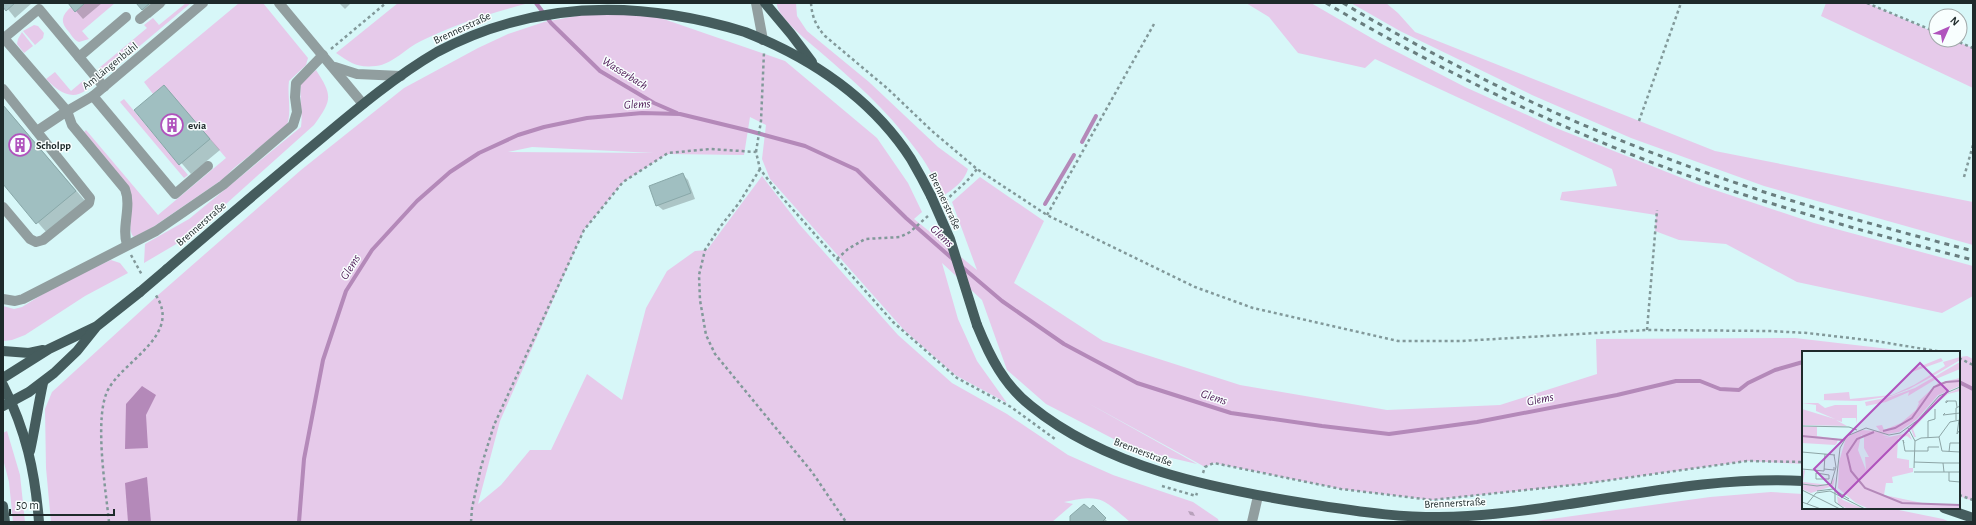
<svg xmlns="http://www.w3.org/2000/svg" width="1976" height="525" viewBox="0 0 1976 525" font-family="'Alegreya Sans',sans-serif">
  <rect width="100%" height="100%" fill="#d7f7f8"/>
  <g fill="#e6caea" fill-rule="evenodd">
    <path d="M85,3H115L82,31L89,39L79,42C74,40 72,36 69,32C60,22 61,16 71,7L75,12Z"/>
    <polygon points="186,3 191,3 111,70 104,70 99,68 147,28 144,25 153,18 159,25"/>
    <path d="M239,3H263L308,58L306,65L289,81C287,96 292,111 287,125L234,168L223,179L153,227L134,237C127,232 132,208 132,198L83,133L86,130L158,215L226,158L164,85L153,94L144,82Z"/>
    <path d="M398,3H529C492,13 455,24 421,41C406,48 393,64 376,66C357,68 351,63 336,53Z"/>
    <path d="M777,3H796L797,16L807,31L869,82L938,147L968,169C964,182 953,189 943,196C935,179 926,162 914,147C887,110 852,79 818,50C809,42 775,15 777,3Z"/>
    <polygon points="1246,3 1311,3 1380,43 1465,87 1556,128 1697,184 1814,223 1973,266 1973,296 1942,313 1797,282 1726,244 1679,240 1655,231 1656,215 1560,200 1562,192 1617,186 1612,169 1375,59 1365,68 1298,53 1269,17"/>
    <polygon points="1351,3 1386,3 1398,13 1415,32 1715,151 1973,202 1973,245 1764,186 1631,138 1532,95 1400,31"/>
    <polygon points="1826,3 1867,3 1936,33 1936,40 1953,40 1973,48 1973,88 1821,16"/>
    <path d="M587,14L652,15L785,61L877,138L908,183L922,212L914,219L977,270L952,202L980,177L1044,221L1014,283L1103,341L1240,385L1387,410L1500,405L1597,374L1596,339L1795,338L1915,352H1803V464L1747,461L1582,484L1432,500L1341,489L1214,463L1205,467L1086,402L1197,464L1133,449L1046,404L1007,370L982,300L942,263L958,319L977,361L1007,403L955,375L904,330L770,179L762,159L766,125L750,117L744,155L667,154L623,182L584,230L500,421L478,504L501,485L530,450H551L587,374L622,400L646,308L667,271L695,251L707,250L762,176L799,224L898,335L952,383L1007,414L1068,455L1113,475L1193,502L1218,519L1219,522H1130C1102,498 1101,494 1064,502L1073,504L1052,522H51L46,468L45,409L52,392L157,296L301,170L404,88L478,48L508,34L544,22ZM532,147L654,153L508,152Z"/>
    <polygon points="34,25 38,26 44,33 43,38 35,45 23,31"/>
    <polygon points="22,32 33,46 24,53 17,44 18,39"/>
    <path d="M316,70C333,96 332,100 314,125L226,204L178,243L144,263L145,244L189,219L301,127C303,112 299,98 301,83Z"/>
    <path d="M55,72L71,91L84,80L87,85L86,90C71,102 57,90 46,79Z"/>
    <polygon points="124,99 188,175 184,178 120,102"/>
    <polygon points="111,260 120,263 128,273 85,296 25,335 12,340 3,341 3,306 14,309 22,307 64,281"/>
    <polygon points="1967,356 1973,359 1973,501 1959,496 1959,357"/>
    <polygon points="7,431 20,475 25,522 13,522 9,482 3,459 3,433"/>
    <polygon points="1771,492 1803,494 1803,508 1889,508 1943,519 1950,522 1529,522 1710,497"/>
  </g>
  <g fill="#b489b9">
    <polygon points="142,386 156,395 146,415 148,448 125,449 126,404"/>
    <polygon points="147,477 151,522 128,522 125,483"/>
  </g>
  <g fill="#0003">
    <polygon points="3,3 32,3 15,18"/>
    <polygon points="69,3 102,3 83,19"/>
    <polygon points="137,3 167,3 150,18"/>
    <polygon points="339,3 351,3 345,9"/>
    <polygon points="164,86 220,150 191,174 135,110"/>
    <polygon points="3,105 86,202 47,233 3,182"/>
    <polygon points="683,175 688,180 695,199 663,210 657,205"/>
    <polygon points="1093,507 1108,522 1071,522 1090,510"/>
    <polygon points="1188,511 1193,512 1195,516 1190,515"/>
  </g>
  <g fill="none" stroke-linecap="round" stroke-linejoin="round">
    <g stroke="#b489b9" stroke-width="4">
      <polyline points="536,3 551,23 600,71 654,103 677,113"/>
      <polyline points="1082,142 1096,116"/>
      <polyline points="1045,204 1074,155"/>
      <polyline points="962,267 1002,301 1064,344 1137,383 1231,413 1322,426 1389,434 1477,422 1617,395 1676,381 1700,381 1720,389 1739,390 1748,383 1775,370 1803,362"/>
      <polyline points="1959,382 1973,389"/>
      <polyline points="299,522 304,459 323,360 346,291 372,250 417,201 450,172 479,153 518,135 544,127 587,118 642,113 680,114 746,130 805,146 857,170 906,218 955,261"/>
    </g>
  </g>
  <g fill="#a0bfc1" stroke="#89a8a9">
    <polygon points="3,3 15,3 6,11 3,7"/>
    <polygon points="68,3 85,3 75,12"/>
    <polygon points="136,3 150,3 142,10"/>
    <polygon points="164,85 210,139 179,165 134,110"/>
    <polygon points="3,105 76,191 36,224 3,184"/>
    <polygon points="683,173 691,193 656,206 649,186"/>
    <polygon points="1084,504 1090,509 1093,505 1106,518 1102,522 1070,522 1070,516"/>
  </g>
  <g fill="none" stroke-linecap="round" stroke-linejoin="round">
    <g stroke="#82999a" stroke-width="2.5" stroke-dasharray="3 3" stroke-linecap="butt">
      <path d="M811,3C812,17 816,26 825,36L888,89L932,131L977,169L1047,215L1195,287L1253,308L1398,341H1461L1647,330L1770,331L1807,333L1876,341L1942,352"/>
      <polyline points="1867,3 1936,32"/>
      <polyline points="1954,40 1973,48"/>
      <polyline points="331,49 386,3"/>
      <polyline points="1639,121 1681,3"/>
      <polyline points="756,152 761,121 764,52"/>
      <polyline points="760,169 739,203 720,227 705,250 699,275 700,300 706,335 715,354 812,472 846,522"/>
      <polyline points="1964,177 1973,145"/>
      <polyline points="945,201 967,181 977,169"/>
      <polyline points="1047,215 1154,24"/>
      <polyline points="131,255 142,275"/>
      <polyline points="837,259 848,249 865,239 900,237 910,232 928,216"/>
      <polyline points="1647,330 1657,210"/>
      <polyline points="1959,358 1973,365"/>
      <polyline points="1203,473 1205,467 1214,463 1341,489 1432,500 1582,484 1747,461 1803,462"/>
      <polyline points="1162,486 1196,496 1197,493"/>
      <polyline points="1959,495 1973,500"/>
      <path d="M109,522C106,491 93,414 109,388C126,359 183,334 155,294"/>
      <polyline points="471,522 472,508 481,467 494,425 584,230 623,182 668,153 710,149 756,152 760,169 779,194 893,322 957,378 1011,407 1055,439"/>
    </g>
    <g stroke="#919e9f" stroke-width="10">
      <polyline points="279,3 363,104"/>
      <polyline points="756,3 763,40"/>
      <polyline points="140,19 160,3"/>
      <polyline points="3,37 67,111 93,96 203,3"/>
      <polyline points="4,38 39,9 104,87"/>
      <polyline points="79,57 126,17"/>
      <polyline points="335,67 357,74 401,76"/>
      <polyline points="3,89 90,198 89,203 43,240 36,242 30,239 3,207"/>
      <polyline points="93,96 175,194 208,166"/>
      <path d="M37,131L67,111L72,125L125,189C132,207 121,227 127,245"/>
      <polyline points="3,299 15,301 23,299 156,231 223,185 293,125 297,112 295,97 296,83 323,55"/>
      <polyline points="1252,522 1258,496"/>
    </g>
    <g stroke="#455c5d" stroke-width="10">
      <polyline points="765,3 791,34 812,62"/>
      <path d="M167,269C218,225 270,181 322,138C359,107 396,76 437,52C535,0 641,0 745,32C811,58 872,99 911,159C918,171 925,184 931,196"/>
      <path d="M977,325C990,357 1004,385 1031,406C1106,467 1211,488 1303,503C1359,512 1412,520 1468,516C1580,509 1690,475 1803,481"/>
      <polyline points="3,351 29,353 43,350"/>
      <polyline points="3,378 49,349 95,327"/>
      <path d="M3,385C26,430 35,472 39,522"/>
      <polyline points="3,406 29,392 54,373 77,351 97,326 140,292"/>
      <path d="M30,451C35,428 38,406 43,383"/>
      <polyline points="3,506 5,522"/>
      <polyline points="1944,508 1973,518"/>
    </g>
    <g stroke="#697e7f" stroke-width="3" stroke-dasharray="5 5" stroke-linecap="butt">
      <path d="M1326,3C1434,66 1546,123 1664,167C1764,204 1869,233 1973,260"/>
      <path d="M1343,3C1446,64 1554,116 1666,158C1766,196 1870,224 1973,251"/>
    </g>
    <g stroke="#455c5d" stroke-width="10">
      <polyline points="931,196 950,239 977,325"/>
      <polyline points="140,292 167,269"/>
    </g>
  </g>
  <defs>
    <g id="building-ring" transform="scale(1.15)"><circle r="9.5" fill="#f8fefe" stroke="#b053bd" stroke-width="1.5"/><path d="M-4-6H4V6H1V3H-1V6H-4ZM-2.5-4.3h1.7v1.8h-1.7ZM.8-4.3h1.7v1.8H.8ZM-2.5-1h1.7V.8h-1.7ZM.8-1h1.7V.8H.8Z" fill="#b053bd"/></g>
  </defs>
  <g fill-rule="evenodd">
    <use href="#building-ring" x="172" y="125"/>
    <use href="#building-ring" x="20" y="145"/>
  </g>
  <g text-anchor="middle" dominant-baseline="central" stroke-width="3" stroke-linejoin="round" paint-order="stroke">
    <g font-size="11" fill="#1e2a2b" stroke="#f8fefe">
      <text transform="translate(462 28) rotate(-25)">Brennerstraße</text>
      <text transform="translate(110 66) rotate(-39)">Am Längenbühl</text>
      <text transform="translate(945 201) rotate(65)">Brennerstraße</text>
      <text transform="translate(201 224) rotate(-41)">Brennerstraße</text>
      <text transform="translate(1143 452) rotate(21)">Brennerstraße</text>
      <text transform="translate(1455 503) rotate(-3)">Brennerstraße</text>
    </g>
    <g font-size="11" font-weight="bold" fill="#1e2a2b" stroke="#f8fefe" text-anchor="start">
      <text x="188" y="125">evia</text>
      <text x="36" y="145">Scholpp</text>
    </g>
    <g font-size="12" font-style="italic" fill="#4c1854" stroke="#f8fefe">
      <text transform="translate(625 73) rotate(32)">Wasserbach</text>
      <text transform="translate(637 104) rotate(-3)">Glems</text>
      <text transform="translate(942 236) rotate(43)">Glems</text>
      <text transform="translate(350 267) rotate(-58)">Glems</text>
      <text transform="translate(1214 397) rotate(18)">Glems</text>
      <text transform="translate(1540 399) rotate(-12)">Glems</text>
    </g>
  </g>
  <g transform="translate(1802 351)">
    <rect width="158" height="158" fill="#d7f7f8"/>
    <path d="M158,6V9L131,25L107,38L89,45L58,50L16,49H22V43L47,41L48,48L90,44L112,34L143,15L141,11ZM139,7L141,10L110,21L109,19ZM158,11V18L134,28L106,45L107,41L84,51L64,55L63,51L88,46L113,37ZM158,27V35L136,44L115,68L97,81L80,84L88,85L82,87L107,82L110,89L105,85L96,87L95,107L107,109V117H111V121L90,126L91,132H84L82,144L125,153H158V157L67,158L54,152L36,137L37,111L44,87L57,79L78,80L74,75L80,74L82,79L99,72L114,59L117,52L116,51L136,32ZM59,84L62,86V97L67,106H63L64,119L56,99ZM158,37V40L146,43L134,53L111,78L114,86H112L109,78L137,46ZM0,52H16L23,57L33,54H55V73L54,67H40V71L34,69L45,75L0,74V58L33,68L14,60V54ZM0,76H15V85L36,88L35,92L33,94L0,92ZM3,119L1,131L28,134L33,126L31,135L9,142L0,138V120ZM35,145L41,149L62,158H46L36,153Z" fill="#e6caea" fill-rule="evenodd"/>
    <path fill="none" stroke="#b489b9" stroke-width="2" d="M81,80L93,77L110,67L132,36L144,31L158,30M72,81L55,88L45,103L49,120L63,137L100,152L158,154M0,85L41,89"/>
    <path fill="none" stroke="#8da5a6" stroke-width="1" d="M146,50L144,52V50H154L155,56M143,62L141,64L158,62M154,69V57L158,55M0,75L47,76L55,79M106,77L113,90M157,80L155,83L157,69M137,86L140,100L158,101M126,87V70L133,68V58M102,92L101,89L103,100H126V96H137M0,101L33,104M147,101L148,92H158M112,111L141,112L142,121M141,112H158M112,117L113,90L119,87L137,86L148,71L158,69M0,118L22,120L23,103M22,118L32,119V116M112,121H158M147,121V130L158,131M14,122L27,124V128H14ZM0,133L15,135L29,133L34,116L32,104M0,139L38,158M15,140L31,138L47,148M33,141L38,97L45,85L64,77L87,84L98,82L116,69L137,45L158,36M33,141V151L43,158M0,151L19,158M5,153L14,142L28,140L63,158"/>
    <path fill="#b053bd" fill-opacity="0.15" stroke="#b053bd" stroke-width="2" d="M118,12L146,40L40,146L12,118Z"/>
    <rect width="158" height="158" fill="none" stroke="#1e2a2b" stroke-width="2"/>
  </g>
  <rect width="1976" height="525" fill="none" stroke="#1e2a2b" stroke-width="8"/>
  <g transform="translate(1948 28) rotate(45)"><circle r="19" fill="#f8fefe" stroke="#a1a9aa"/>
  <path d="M0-3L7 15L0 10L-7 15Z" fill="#b053bd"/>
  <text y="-6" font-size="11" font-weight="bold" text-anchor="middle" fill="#1e2a2b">N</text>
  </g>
  <path d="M10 509v6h104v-6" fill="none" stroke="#1e2a2b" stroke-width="2"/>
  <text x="16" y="509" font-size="12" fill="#1e2a2b" stroke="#f8fefe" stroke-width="3" paint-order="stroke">50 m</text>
</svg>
